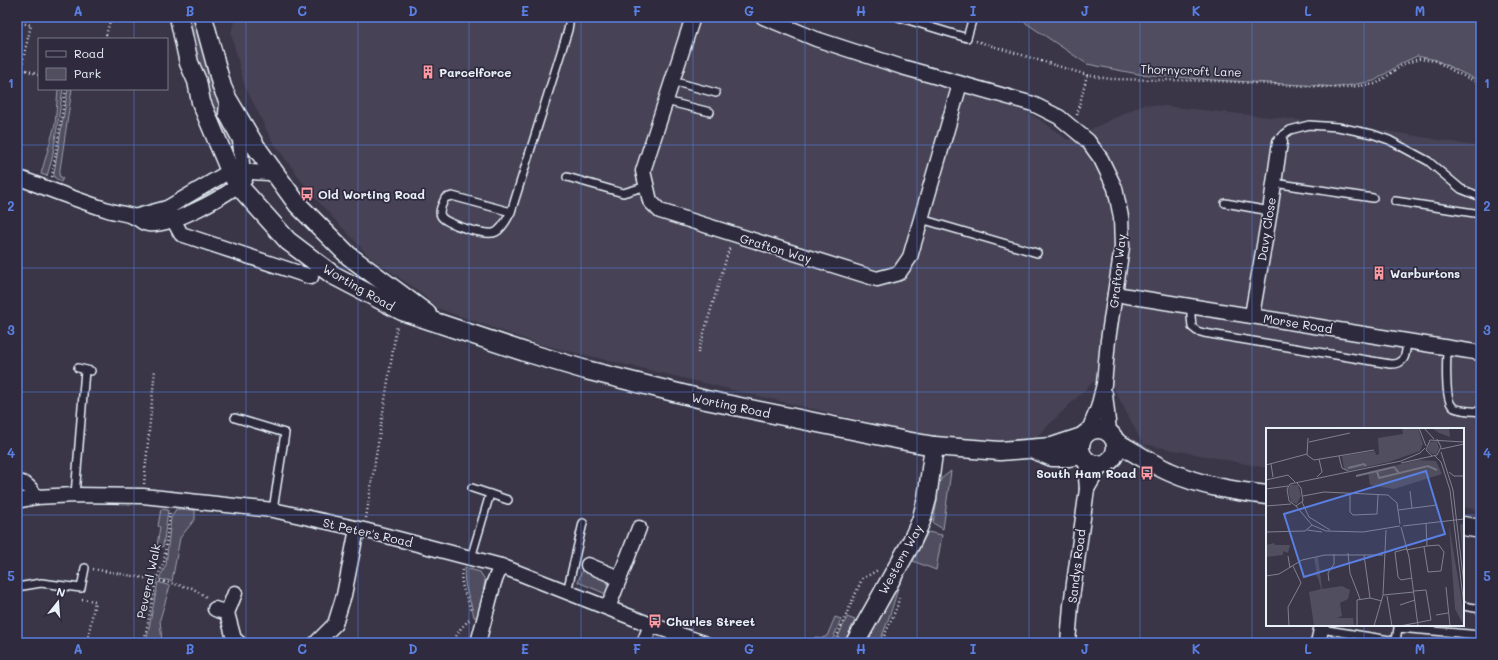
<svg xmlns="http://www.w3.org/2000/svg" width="1498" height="660" viewBox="0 0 1498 660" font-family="Mali,sans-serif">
  <rect width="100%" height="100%" fill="#3a3648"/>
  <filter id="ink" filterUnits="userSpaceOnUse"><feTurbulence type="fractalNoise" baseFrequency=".025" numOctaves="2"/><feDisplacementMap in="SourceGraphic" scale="8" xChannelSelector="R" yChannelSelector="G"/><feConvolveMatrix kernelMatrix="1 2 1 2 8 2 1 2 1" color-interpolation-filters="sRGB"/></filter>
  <g filter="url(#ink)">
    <polygon fill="#464354" points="235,17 747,17 834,53 1026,111 1049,126 1068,140 1144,104 1357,126 1481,147 1481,511 1463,507 1463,429 1267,429 1267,468 1143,444 1112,385 1093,382 1032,441 971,442 940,439 539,344 437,308 419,291 371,258 311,194 271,139 244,84 231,33"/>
    <g fill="#504e5f" stroke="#9ca0ac">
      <polygon points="187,17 198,17 236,140 235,156 231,157 204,96"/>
      <polygon points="1017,17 1481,17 1481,82 1436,60 1417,56 1404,62 1374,81 1339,87 1214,80 1138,74 1087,64"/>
      <polygon points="58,89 63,89 52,159 47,176 41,174 55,125"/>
      <polygon points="68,89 72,89 59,176 63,178 61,182 54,177 54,173"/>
      <polygon points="951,471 943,529 933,523 936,507 939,483 941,479"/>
      <polygon points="161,509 168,510 163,547 157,545 160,527 158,526"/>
      <polygon points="176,509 195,510 195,519 180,538 172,581 159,579 166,565 171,518"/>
      <polygon points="928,532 942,535 936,570 913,561"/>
      <path d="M465,568L480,572L485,580L479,618L474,617C471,598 462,587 465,568Z"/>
      <path d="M582,570C588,573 607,578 608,584C609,587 607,591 606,594L578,582Z"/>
      <path d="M902,572C896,597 889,620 879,643H865Z"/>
      <polygon points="158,582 170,586 160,619 162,643 146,643"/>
      <polygon points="835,617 841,619 832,641 838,643 814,643 815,637 820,639 827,636"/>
      <polygon points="847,617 855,620 845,641 840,639 838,637"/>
    </g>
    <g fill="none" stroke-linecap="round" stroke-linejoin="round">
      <g stroke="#e8f1f8" stroke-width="10">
        <g id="service">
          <polyline points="898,17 967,38 973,17"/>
          <polyline points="672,81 716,93"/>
          <polyline points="666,101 710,112"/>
          <polyline points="1280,142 1283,135 1290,130 1309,125 1338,127 1372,134 1389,140 1428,161 1461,189 1481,197"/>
          <polyline points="567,177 623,193 647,186"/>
          <polyline points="1274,183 1373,198"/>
          <polyline points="1395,201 1481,214"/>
          <polyline points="1225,203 1270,211"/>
          <path d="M511,212C507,219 503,228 496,232C488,237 445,224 441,216C438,211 443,203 445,198L452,196L511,212L568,30L570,17"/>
          <polyline points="921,219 1037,253"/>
          <path d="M1191,306V316L1192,327L1197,331L1204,333L1390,364C1406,365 1406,354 1407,340"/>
          <path d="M1447,347C1447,358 1444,400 1453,407C1457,411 1475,411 1481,412"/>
          <polyline points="78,368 91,371"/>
          <polyline points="235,418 285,433 273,510"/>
          <polyline points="472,488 508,500"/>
          <polyline points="75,495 85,370"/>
          <polyline points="471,558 490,494"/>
          <polyline points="17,587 41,583 81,588 85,568"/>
          <polyline points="567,592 583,523"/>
          <polyline points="1463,606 1481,609"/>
          <polyline points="1321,629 1396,641 1398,628 1481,635"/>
        </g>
      </g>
      <g stroke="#e8f1f8" stroke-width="17">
        <g id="minor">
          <polyline points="693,17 643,171 650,201 660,211 877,279 899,273 910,257 960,84"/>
          <polyline points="763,17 816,39 902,67 1033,104 1059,117 1088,141 1101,159 1115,188 1121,217 1122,247 1108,340 1104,384 1098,408 1089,430"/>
          <path d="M17,177C48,189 80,201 111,211C119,213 128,214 135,217C139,219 143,224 148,224C171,227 228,195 245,179L242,164L240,140L226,114L227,102"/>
          <polyline points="167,208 181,234 311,277"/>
          <polyline points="134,217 167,208 230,171 269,173 276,175"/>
          <polyline points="1115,294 1481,353"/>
          <polyline points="1252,315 1270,211 1280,142"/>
          <polyline points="1105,394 1109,431"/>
          <path d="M17,482C27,483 31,489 36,497"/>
          <polyline points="1087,489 1101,465"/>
          <polyline points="17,501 36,497 75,495 143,496 273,510 364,530 501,566 651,625 704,643"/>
          <polyline points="588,565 619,578"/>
          <polyline points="608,608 639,528"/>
          <polyline points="215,609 227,613 235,593"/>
          <polyline points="227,613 234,639 239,643"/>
          <polyline points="316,643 335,624 344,595 357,529"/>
          <polyline points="478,643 494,582 501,566"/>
          <polyline points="644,643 651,625"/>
          <polyline points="1068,643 1071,605 1087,489 1086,477 1087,462"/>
          <polyline points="1318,643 1322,625"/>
        </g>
      </g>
      <g stroke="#e8f1f8" stroke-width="21">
        <g id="tertiary">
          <polyline points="179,17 189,63 197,81 201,102 230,171 238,185 288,241 333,275 402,311 525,352 586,370 706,400 906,441 934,446 1000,451 1052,447 1082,437"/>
          <polyline points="203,17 222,87 227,98 256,147 298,205 349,256 427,314"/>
          <circle cx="1098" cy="447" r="18"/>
          <path d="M1116,442C1134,452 1152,464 1170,472C1201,486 1234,491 1267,495"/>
          <polyline points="1037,451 1052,457 1068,457 1081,455"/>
          <polyline points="1463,526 1481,529"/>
          <polyline points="855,643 911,543 921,521 927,499 934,446"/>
        </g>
      </g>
      <g stroke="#e8f1f8" stroke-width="2.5" stroke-dasharray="1 3" stroke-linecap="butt">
        <polyline points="17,22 31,25 21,68 39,75"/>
        <polyline points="105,39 111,17"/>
        <polyline points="976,41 1087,75 1110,79 1216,81 1340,88 1376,84 1404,64 1419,59 1436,61 1455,72 1481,84"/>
        <polyline points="1077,115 1087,75"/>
        <polyline points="52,177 66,89"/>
        <polyline points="698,353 730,246"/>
        <polyline points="17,361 19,342"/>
        <polyline points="17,460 20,469"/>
        <polyline points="144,484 155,369"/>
        <polyline points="366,518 397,325"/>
        <polyline points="93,569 156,580 192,588 208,598"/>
        <path d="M462,570C459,588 468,596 471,612"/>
        <polyline points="82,599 95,601 87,643"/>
        <polyline points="840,642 835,640 862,579 878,570"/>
        <polyline points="144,643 156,580 164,562 170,511"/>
        <polyline points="452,643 461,628 470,619"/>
        <polyline points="881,643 897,607 899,598"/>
      </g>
      <use href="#service" stroke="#2f2a3d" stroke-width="7"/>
      <use href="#minor" stroke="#2f2a3d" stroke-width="14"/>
      <use href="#tertiary" stroke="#2f2a3d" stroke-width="18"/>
    </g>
  </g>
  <path fill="none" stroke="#5a7fe2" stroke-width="1" stroke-opacity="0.55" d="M134,17V39M246,17V643M358,17V643M469,17V643M581,17V643M693,17V643M805,17V643M917,17V643M1029,17V643M1140,17V643M1252,17V643M1364,17V429M134,89V643M17,145H1481M17,268H1481M17,392H1481M17,515H1267M1463,515H1481M1364,625V643"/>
  <defs>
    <g id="building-bare" transform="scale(1.08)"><path d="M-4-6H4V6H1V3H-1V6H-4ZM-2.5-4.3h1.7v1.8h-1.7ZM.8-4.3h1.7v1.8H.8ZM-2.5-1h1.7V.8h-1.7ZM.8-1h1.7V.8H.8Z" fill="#ff9aa2" stroke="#2f2a3d" stroke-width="2.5" paint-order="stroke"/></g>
    <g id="bus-bare" transform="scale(1.08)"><path d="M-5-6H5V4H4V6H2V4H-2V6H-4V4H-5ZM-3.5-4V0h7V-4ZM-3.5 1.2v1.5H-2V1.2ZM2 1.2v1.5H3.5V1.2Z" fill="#ff9aa2" stroke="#2f2a3d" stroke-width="2.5" paint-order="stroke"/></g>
  </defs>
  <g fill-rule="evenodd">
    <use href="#building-bare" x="428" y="72"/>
    <use href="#bus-bare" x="307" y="194"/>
    <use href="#building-bare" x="1379" y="273"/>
    <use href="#bus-bare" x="1147" y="473"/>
    <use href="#bus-bare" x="655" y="621"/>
  </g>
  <g text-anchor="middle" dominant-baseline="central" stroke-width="3.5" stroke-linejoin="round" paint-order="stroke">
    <g font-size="12" fill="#e8f1f8" stroke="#2f2a3d">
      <text transform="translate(1191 70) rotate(2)">Thornycroft Lane</text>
      <text transform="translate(1266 229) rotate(-81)">Davy Close</text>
      <text transform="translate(776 248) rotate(17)">Grafton Way</text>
      <text transform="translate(1117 271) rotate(-84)">Grafton Way</text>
      <text transform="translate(359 287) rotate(30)">Worting Road</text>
      <text transform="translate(1298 323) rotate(9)">Morse Road</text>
      <text transform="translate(731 405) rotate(12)">Worting Road</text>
      <text transform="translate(368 532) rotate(13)">St Peter's Road</text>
      <text transform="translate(900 559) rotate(-61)">Western Way</text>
      <text transform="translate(1076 566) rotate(-83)">Sandys Road</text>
      <text transform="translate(148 581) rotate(-78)">Peveral Walk</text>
    </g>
    <g font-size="12" font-weight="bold" fill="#e8f1f8" stroke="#2f2a3d" text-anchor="start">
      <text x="439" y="72">Parcelforce</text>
      <text x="318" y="194">Old Worting Road</text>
      <text x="1390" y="273">Warburtons</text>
      <text x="1136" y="473" text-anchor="end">South Ham Road</text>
      <text x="666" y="621">Charles Street</text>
    </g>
  </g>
  <g transform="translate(1266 428)">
    <rect width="198" height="198" fill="#3a3648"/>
    <path d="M136,0H152L157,16L154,23L123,34L82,43L78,41L76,28L109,23L110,27L113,26L112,10L137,6ZM166,0H183L184,9L173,5ZM171,13L173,20L170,26H166L161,22L164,14ZM152,32L170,33L176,46L128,61L104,57L102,44ZM24,57H32L35,68L31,76L25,74L22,61ZM198,95V143L194,97ZM183,97L198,185V198L189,181ZM8,115L9,117H24L22,125L17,123V127L0,129V117ZM52,129L56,161L76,158L84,162L82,171L74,175L76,188L71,190H87L88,198H48L43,164L55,161L52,150L50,147L36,148L51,146L48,130Z" fill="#504e5f"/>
    <path fill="none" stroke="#737482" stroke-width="2" d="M82,40L98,36L100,38M111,43L113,50L162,38L171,42M90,48L128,39L133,45"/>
    <path fill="none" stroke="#80818e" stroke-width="1" d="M153,0L160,18M158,0L168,11M42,10L41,27L48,32L108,22M43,14L84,5M175,21L198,16M175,24L187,62L198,157M73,28L76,40L82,43M166,28L160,22L164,12L198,14M169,28L175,34L184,62L198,178M135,35L171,27L175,19L171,11M5,36L7,49M0,37L41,26M183,44L188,48H198M51,49L56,44L53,31M0,52L22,47L29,54M31,55L35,60L37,73L30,78L23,73L21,61L24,56L135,33L154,25L159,20M0,61L22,58M144,63L146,80M84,65V84L87,87L111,86L112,67M37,68L58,64L122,67L131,75L134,96M36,74L43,89L64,102M0,78L25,76M30,78L46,97L60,103L97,104L134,98M132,82L171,77M160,95L161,118M137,98L198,91M135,99L143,129L152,198M41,102L56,104M0,104L39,103L46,97M140,121L129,124L132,149L135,152L146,150M140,122L161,118L173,117L178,124L175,143L162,144L158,119M82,125L84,145L94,171M98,127L104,170M22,128L24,140M0,148L13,146L36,132L59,127H117M63,153L62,145L68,136V126M180,159L184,198M117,167L148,164M121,168L126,198M134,177L149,172M170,187L182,185M23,198L22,179L35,155L27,138M91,198V172L104,170L116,173M108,198L117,167L120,102M134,198L165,192L160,162L148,163"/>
    <path fill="#5a7fe2" fill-opacity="0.15" stroke="#5a7fe2" stroke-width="2" d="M160,43L179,106L38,149L18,86Z"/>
    <rect width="198" height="198" fill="none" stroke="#e8f1f8" stroke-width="2"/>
  </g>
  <rect width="1498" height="660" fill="none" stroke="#2f2a3d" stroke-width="44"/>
  <rect x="38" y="38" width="130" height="52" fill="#2f2a3d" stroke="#797a88"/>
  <rect x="46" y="51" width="20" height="6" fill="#2f2a3d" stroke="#797a88"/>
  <text x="74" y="58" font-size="12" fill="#e8f1f8">Road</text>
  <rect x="46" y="68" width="20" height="12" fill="#504e5f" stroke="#797a88"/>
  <text x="74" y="78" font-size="12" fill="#e8f1f8">Park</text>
  <g transform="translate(58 602) rotate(17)" stroke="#2f2a3d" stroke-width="3" paint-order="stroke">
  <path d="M0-3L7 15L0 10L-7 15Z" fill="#e8f1f8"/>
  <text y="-6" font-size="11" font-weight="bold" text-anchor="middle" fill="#e8f1f8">N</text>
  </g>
  <rect x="22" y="22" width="1454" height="616" fill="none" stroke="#5a7fe2" stroke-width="1.5"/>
  <g font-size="13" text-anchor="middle" font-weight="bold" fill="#5a7fe2">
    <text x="78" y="16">A</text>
    <text x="190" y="16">B</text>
    <text x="302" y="16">C</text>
    <text x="413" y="16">D</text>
    <text x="525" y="16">E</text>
    <text x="637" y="16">F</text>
    <text x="749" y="16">G</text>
    <text x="861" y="16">H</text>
    <text x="973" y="16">I</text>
    <text x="1085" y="16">J</text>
    <text x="1196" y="16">K</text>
    <text x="1308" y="16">L</text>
    <text x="1420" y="16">M</text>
    <text x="11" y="88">1</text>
    <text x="1487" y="88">1</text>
    <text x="11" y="211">2</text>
    <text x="1487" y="211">2</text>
    <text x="11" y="335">3</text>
    <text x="1487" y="335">3</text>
    <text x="11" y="458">4</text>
    <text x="1487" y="458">4</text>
    <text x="11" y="581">5</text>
    <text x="1487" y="581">5</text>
    <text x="78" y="654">A</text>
    <text x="190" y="654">B</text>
    <text x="302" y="654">C</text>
    <text x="413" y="654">D</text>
    <text x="525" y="654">E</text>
    <text x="637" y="654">F</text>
    <text x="749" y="654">G</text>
    <text x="861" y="654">H</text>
    <text x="973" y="654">I</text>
    <text x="1085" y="654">J</text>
    <text x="1196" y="654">K</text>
    <text x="1308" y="654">L</text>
    <text x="1420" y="654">M</text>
  </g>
</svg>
